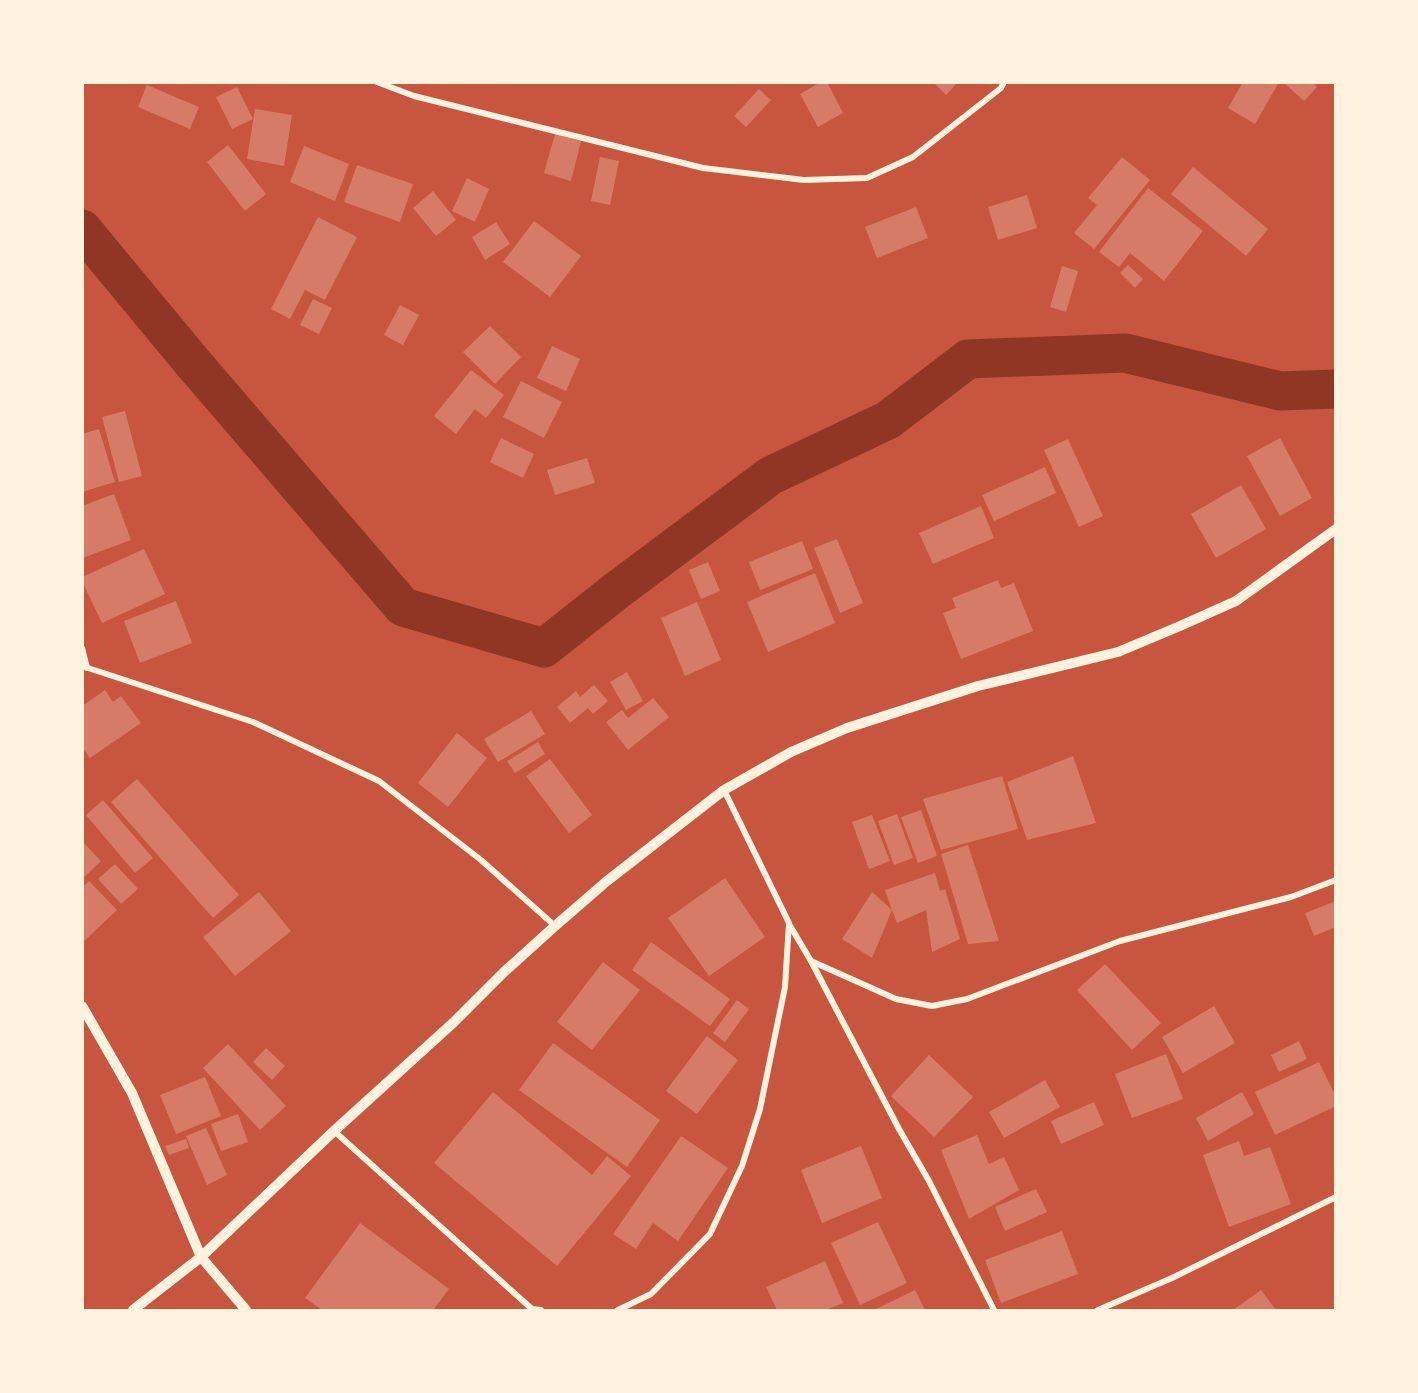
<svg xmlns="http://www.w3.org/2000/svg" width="1418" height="1393" viewBox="0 0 1418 1393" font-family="Overpass,sans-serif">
  <rect width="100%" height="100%" fill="#c8553d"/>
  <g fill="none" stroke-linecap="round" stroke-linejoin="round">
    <polyline stroke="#8f3625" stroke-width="39" points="82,229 193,363 403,607 544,648 616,591 770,476 888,420 968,359 1125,353 1280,391 1336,389"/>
  </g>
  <g fill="#d67c66">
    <polygon points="821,82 827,82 843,113 818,127 800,94"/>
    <polygon points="933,82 958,82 946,95"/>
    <polygon points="1243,82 1279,82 1255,124 1228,108"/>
    <polygon points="1286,82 1312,82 1317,87 1304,101 1285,84"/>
    <polygon points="147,85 199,107 190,129 138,107"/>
    <polygon points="237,87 253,119 232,129 216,97"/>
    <polygon points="759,89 771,100 746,127 734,116"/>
    <polygon points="255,109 292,115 284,166 247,159"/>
    <polygon points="555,134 581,141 571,181 544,173"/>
    <polygon points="228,145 266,194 245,211 207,162"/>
    <polygon points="304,146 349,164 335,201 290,182"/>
    <polygon points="600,157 619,161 610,205 591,201"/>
    <polygon points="1122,157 1150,180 1094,249 1074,233 1097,205 1088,198"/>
    <polygon points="357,165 413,184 400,222 344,202"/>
    <polygon points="1193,167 1268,229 1246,256 1171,194"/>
    <polygon points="467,178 489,189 475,222 452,211"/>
    <polygon points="1148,188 1203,231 1164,281 1130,253 1119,267 1099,252"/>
    <polygon points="433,191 456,220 436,236 413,208"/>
    <polygon points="1027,195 1037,228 998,240 988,207"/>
    <polygon points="916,207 928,238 877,258 865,227"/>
    <polygon points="318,217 357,237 325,300 305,290 290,319 271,309"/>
    <polygon points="534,221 581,256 550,297 503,262"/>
    <polygon points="496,222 510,244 485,260 472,237"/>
    <polygon points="1128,265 1143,279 1135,288 1120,273"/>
    <polygon points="1062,266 1078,271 1066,312 1050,307"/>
    <polygon points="313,299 332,308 319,334 300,325"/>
    <polygon points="400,305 419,315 403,345 384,335"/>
    <polygon points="490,326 521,357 495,384 463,352"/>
    <polygon points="552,346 580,359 566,391 537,378"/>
    <polygon points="471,370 504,395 486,418 475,409 456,434 434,416"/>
    <polygon points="521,381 562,402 544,438 503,417"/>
    <polygon points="125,411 142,476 119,482 102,417"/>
    <polygon points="99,429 115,482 82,492 82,434"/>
    <polygon points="501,438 534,454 523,478 490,462"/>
    <polygon points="1280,438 1312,498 1280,516 1247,456"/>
    <polygon points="1068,439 1103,516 1079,527 1044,450"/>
    <polygon points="587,458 595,483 555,495 547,470"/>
    <polygon points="1045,467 1056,493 994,521 982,495"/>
    <polygon points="1241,485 1266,529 1216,558 1191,514"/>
    <polygon points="114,494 131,540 82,558 82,506"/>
    <polygon points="981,506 994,538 933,564 919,533"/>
    <polygon points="837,539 863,603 840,613 814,548"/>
    <polygon points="802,541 813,569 760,590 749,562"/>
    <polygon points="144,549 165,594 102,623 82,581 82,577"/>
    <polygon points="708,562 720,591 701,599 689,570"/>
    <polygon points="815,573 835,623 768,652 747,602"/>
    <polygon points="998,580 1001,588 1014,583 1033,631 961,659 943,613 956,608 952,598"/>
    <polygon points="176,601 192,643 140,663 124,621"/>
    <polygon points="697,602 721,660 685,676 661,618"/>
    <polygon points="627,672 643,701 626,710 610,682"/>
    <polygon points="594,685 608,701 593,714 588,708 570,723 557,707 576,691 580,697"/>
    <polygon points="105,690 113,702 121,696 141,723 90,758 82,747 82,706"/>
    <polygon points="653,698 669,717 628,750 606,722 622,710 628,718"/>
    <polygon points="531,711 545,734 498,762 484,739"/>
    <polygon points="457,733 487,758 448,807 418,783"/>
    <polygon points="538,742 545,754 515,773 507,761"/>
    <polygon points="1073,756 1096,823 1027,840 1007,782"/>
    <polygon points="550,759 592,815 569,833 526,776"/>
    <polygon points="1002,776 1018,829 941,850 923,799"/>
    <polygon points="137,779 239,895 213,918 111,802"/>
    <polygon points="103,800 153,858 135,873 86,815"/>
    <polygon points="921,810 937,856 918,863 901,817"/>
    <polygon points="897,814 913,858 894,865 878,821"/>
    <polygon points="872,815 890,861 869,869 852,822"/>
    <polygon points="82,841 101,861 82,879"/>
    <polygon points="968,845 999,941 968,944 941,854"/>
    <polygon points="115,864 138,889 121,904 98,879"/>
    <polygon points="935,873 940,891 945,889 960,939 932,952 926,910 897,923 892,910 872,958 842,939 872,892 892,910 885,890"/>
    <polygon points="725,878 765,937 709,976 668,918"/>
    <polygon points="89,881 117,910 82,943 82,888"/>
    <polygon points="259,892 291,931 235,976 203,937"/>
    <polygon points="1336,901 1336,927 1314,936 1305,913"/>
    <polygon points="651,942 730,999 710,1026 632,970"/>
    <polygon points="603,962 640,990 592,1050 557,1022"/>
    <polygon points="1105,964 1161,1023 1132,1050 1077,990"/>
    <polygon points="737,1000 749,1009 725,1042 713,1033"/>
    <polygon points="1214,1006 1235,1043 1183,1073 1162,1037"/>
    <polygon points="707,1036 738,1060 697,1114 666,1091"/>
    <polygon points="1299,1041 1307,1059 1279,1072 1271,1055"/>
    <polygon points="553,1043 660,1120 627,1167 519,1090"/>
    <polygon points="228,1044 286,1106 260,1130 203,1068"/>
    <polygon points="266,1048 285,1066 272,1080 253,1062"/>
    <polygon points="1166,1054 1183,1099 1132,1118 1115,1074"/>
    <polygon points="929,1055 973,1097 934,1137 891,1096"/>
    <polygon points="1319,1062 1336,1097 1336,1106 1275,1135 1255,1092"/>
    <polygon points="205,1077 221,1116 176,1134 160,1095"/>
    <polygon points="1045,1080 1060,1107 1004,1138 989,1112"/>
    <polygon points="493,1092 592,1175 607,1156 631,1176 557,1266 434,1163"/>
    <polygon points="1242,1092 1254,1114 1208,1141 1196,1118"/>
    <polygon points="1094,1102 1104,1125 1061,1144 1051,1121"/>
    <polygon points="238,1114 248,1142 221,1151 211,1124"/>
    <polygon points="206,1128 227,1175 207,1185 186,1136"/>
    <polygon points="977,1135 989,1164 1004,1157 1019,1190 969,1219 941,1150"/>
    <polygon points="681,1136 728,1168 678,1241 653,1223 636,1249 613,1234"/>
    <polygon points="186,1139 189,1148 169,1155 165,1146"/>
    <polygon points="1239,1141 1244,1156 1270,1147 1291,1204 1229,1227 1203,1155"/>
    <polygon points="861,1146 882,1198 822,1223 801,1170"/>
    <polygon points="1036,1189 1047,1212 1005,1231 995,1207"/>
    <polygon points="878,1222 907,1283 860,1305 831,1243"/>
    <polygon points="360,1223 449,1289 433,1310 322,1310 305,1298"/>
    <polygon points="1062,1231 1078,1274 1001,1303 985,1260"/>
    <polygon points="825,1261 843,1303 826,1310 777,1310 766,1287"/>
    <polygon points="915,1290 925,1310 874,1310"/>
    <polygon points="1261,1290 1276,1310 1233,1310"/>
  </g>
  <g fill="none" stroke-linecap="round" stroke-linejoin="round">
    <g stroke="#fff3e0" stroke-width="6">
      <polyline points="377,82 414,96 703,168 804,180 867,178 913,157 1001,88 1004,82"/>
      <polyline points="82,648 87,668"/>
      <polyline points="82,666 253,722 379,781 481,860 555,926"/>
      <polyline points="789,924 811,961 899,1129 929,1181 994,1310"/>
      <polyline points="811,961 896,999 932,1006 967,999 1120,941 1291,897 1336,880"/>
      <polyline points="334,1131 532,1309 541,1310"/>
      <polyline points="618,1310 651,1294 710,1234 742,1166 760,1109 785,987 789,923 724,790"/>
      <polyline points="1098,1310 1172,1278 1336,1197"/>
    </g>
    <g stroke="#fff3e0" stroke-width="10">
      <polyline points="82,1006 132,1093 201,1257 246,1310"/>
      <polyline points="133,1310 201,1257 334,1131 454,1022 504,972 555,926 607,881 724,790 791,752 847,728 978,686 1118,652 1180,626 1236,601 1336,529"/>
    </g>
  </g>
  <rect width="1418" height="1393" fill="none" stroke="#fff3e0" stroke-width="168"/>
</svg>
